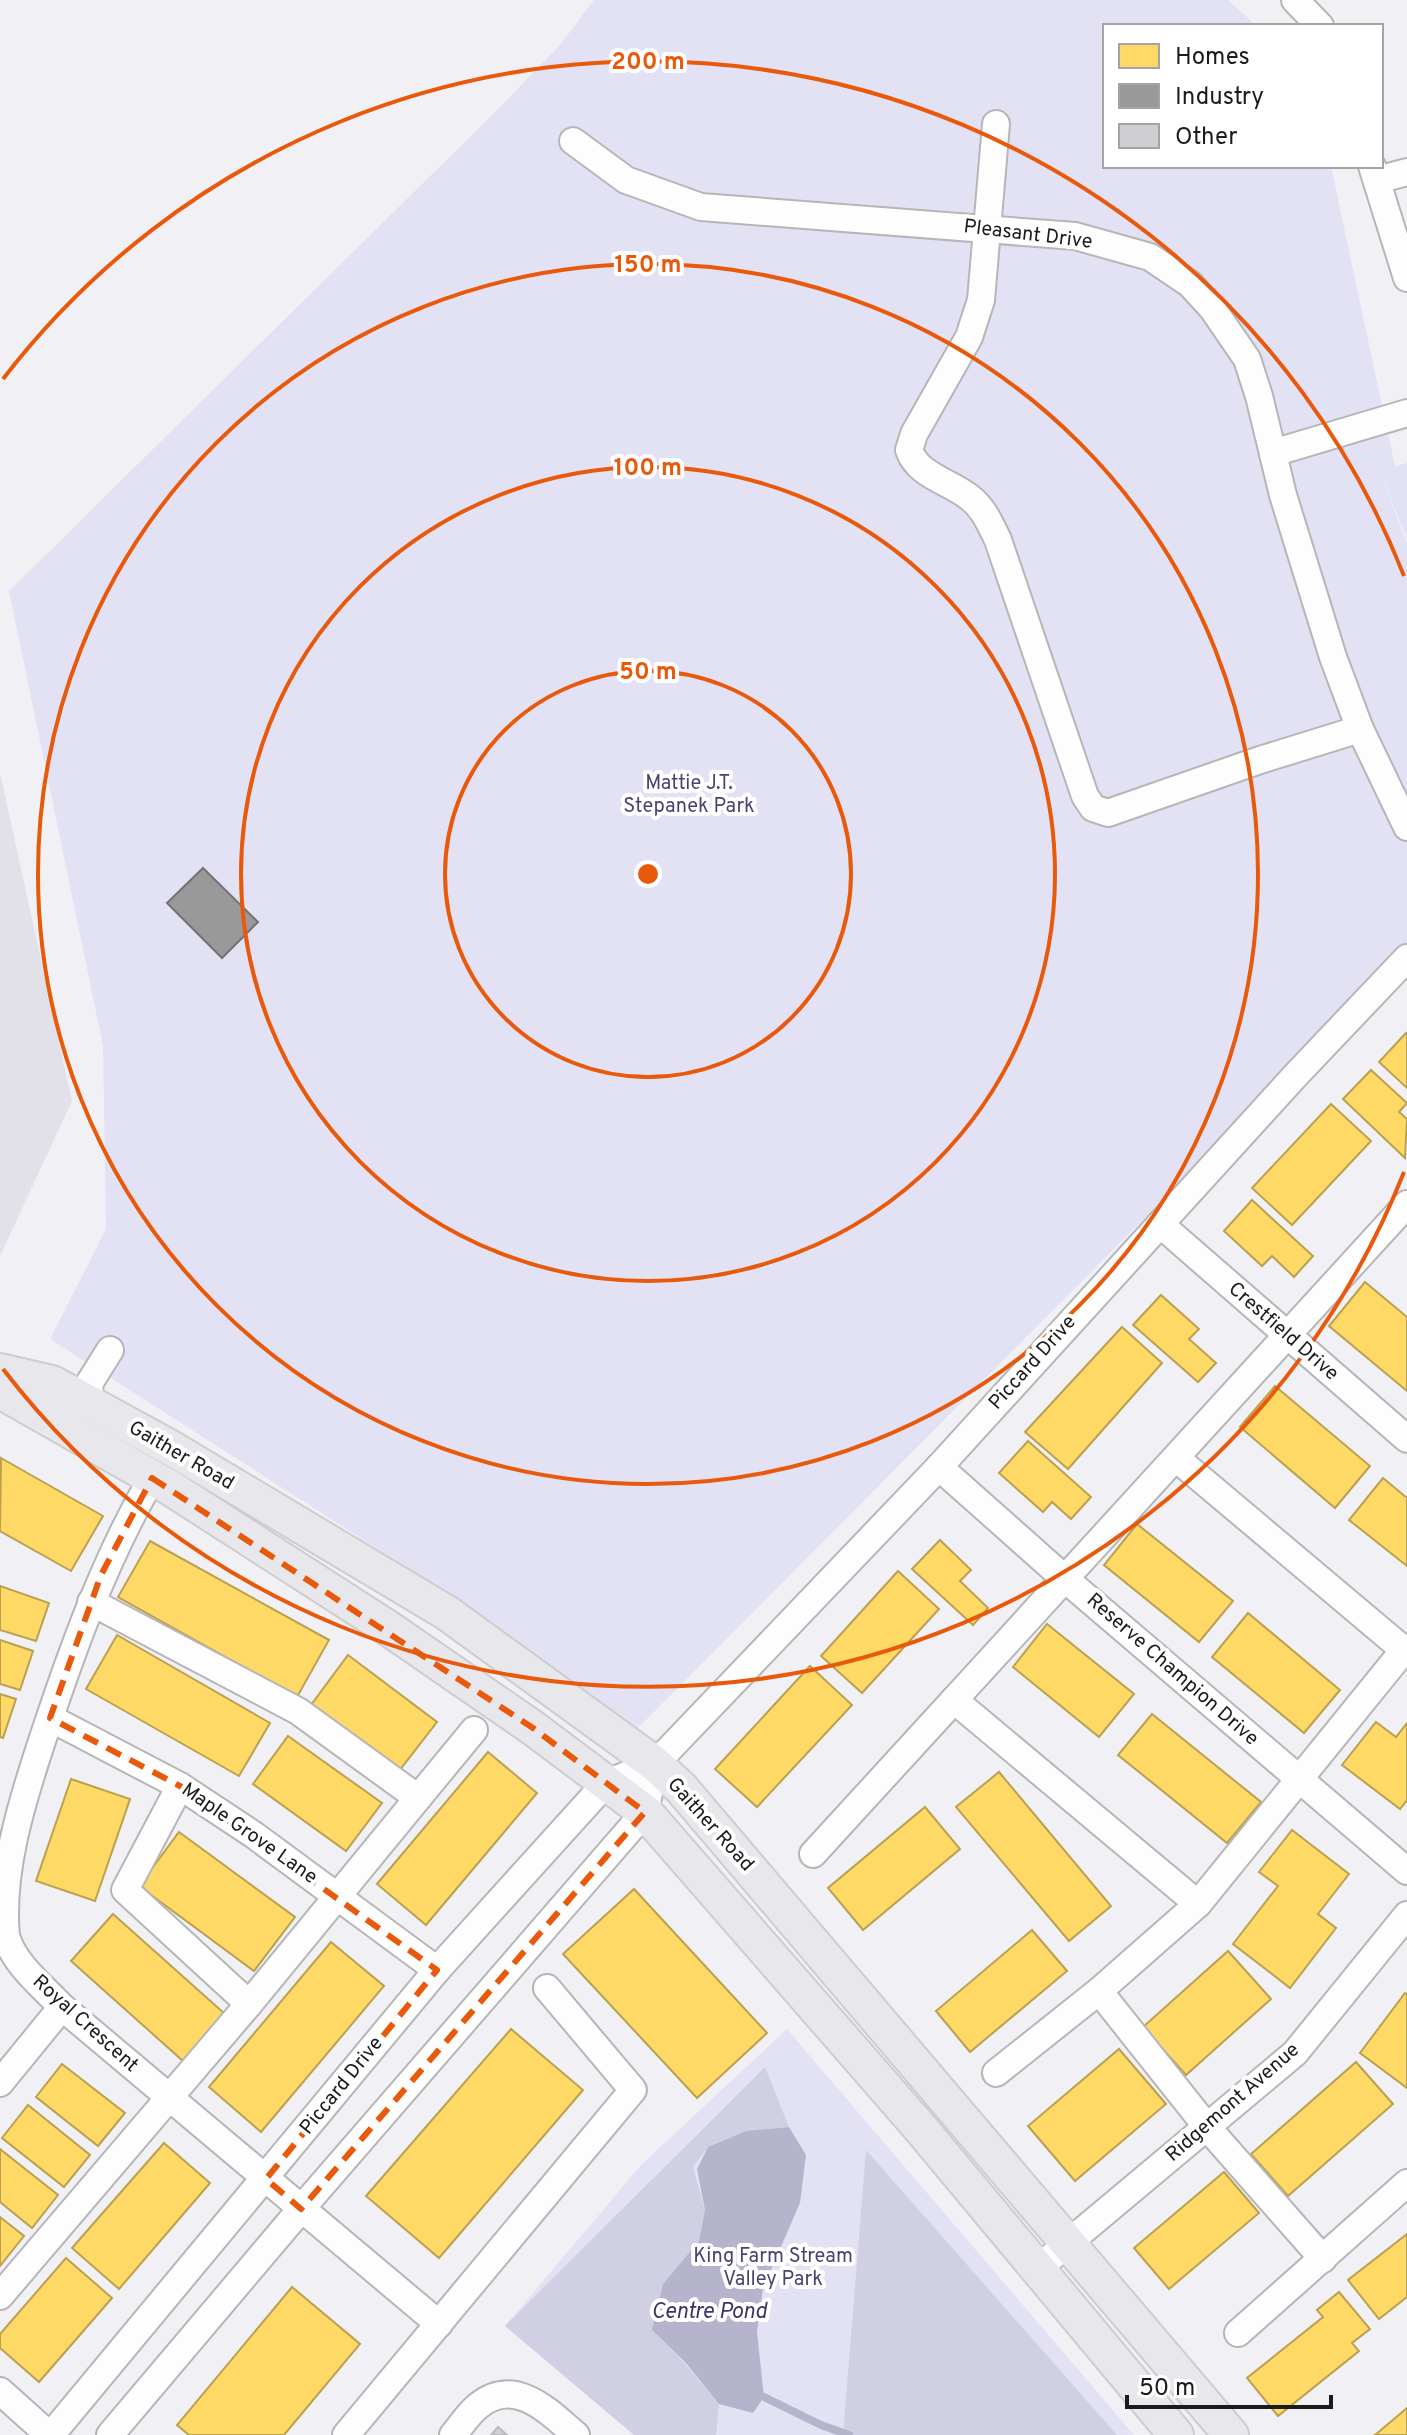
<svg xmlns="http://www.w3.org/2000/svg" width="1407" height="2435" viewBox="0 0 1407 2435" font-family="Overpass,sans-serif">
  <rect width="100%" height="100%" fill="#f1f1f5"/>
  <polygon fill="#e2e1e9" points="0,773 72,1101 0,1256"/>
  <g fill="#e3e2f5">
    <polygon points="594,0 1228,0 1257,26 1105,26 1105,166 1331,166 1395,466 1407,463 1407,539 1377,465 1407,543 1407,954 638,1728 482,1616 50,1339 106,1229 103,1046 9,591 492,115 560,45"/>
    <polygon points="787,2029 1134,2435 634,2435 505,2326 641,2165"/>
  </g>
  <g fill="#d1cfe3">
    <polygon points="765,2067 789,2127 746,2131 708,2147 693,2167 705,2210 699,2241 663,2284 652,2330 679,2357 719,2404 716,2435 634,2435 505,2326"/>
    <polygon points="866,2150 1117,2435 843,2435"/>
  </g>
  <polygon fill="#b6b3cc" points="789,2127 806,2155 800,2203 763,2288 757,2332 764,2397 753,2413 719,2404 685,2362 652,2330 663,2284 699,2241 705,2210 697,2169 708,2147 746,2131"/>
  <g fill="#ffd966" stroke="#bba050" stroke-width="2">
    <polygon points="1406,1033 1407,1034 1407,1088 1379,1062"/>
    <polygon points="1371,1070 1407,1103 1399,1112 1407,1119 1405,1158 1343,1099"/>
    <polygon points="1331,1104 1371,1141 1292,1225 1252,1188"/>
    <polygon points="1252,1200 1313,1256 1294,1277 1272,1256 1262,1266 1224,1231"/>
    <polygon points="1365,1282 1407,1317 1407,1391 1329,1326"/>
    <polygon points="1161,1295 1199,1329 1189,1339 1216,1363 1198,1382 1133,1325"/>
    <polygon points="1122,1327 1162,1363 1068,1469 1025,1432"/>
    <polygon points="1275,1386 1370,1466 1335,1508 1240,1427"/>
    <polygon points="1028,1441 1091,1497 1071,1519 1052,1502 1043,1512 999,1473"/>
    <polygon points="1,1458 103,1516 71,1571 0,1531"/>
    <polygon points="1383,1478 1407,1498 1407,1566 1349,1520"/>
    <polygon points="1137,1524 1233,1601 1199,1642 1104,1565"/>
    <polygon points="940,1540 971,1570 960,1581 988,1608 973,1625 912,1569"/>
    <polygon points="150,1541 329,1640 297,1697 118,1597"/>
    <polygon points="898,1571 939,1609 862,1693 821,1656"/>
    <polygon points="0,1586 49,1603 36,1641 0,1630"/>
    <polygon points="1248,1613 1340,1690 1304,1733 1212,1657"/>
    <polygon points="1047,1624 1134,1694 1099,1737 1013,1667"/>
    <polygon points="117,1635 270,1723 239,1776 86,1689"/>
    <polygon points="0,1640 33,1651 20,1690 0,1684"/>
    <polygon points="348,1655 437,1722 399,1771 311,1705"/>
    <polygon points="810,1666 852,1705 757,1807 715,1769"/>
    <polygon points="0,1694 16,1699 3,1738 0,1737"/>
    <polygon points="1152,1714 1261,1802 1227,1843 1118,1755"/>
    <polygon points="1376,1722 1396,1737 1407,1723 1407,1800 1400,1809 1342,1765"/>
    <polygon points="288,1736 382,1803 346,1851 253,1784"/>
    <polygon points="488,1752 537,1793 426,1925 377,1884"/>
    <polygon points="999,1772 1111,1906 1069,1941 956,1807"/>
    <polygon points="71,1779 130,1799 95,1901 36,1881"/>
    <polygon points="925,1807 960,1849 863,1930 828,1888"/>
    <polygon points="1292,1830 1349,1874 1318,1914 1336,1928 1290,1988 1233,1944 1278,1886 1259,1872"/>
    <polygon points="179,1832 295,1917 254,1971 139,1886"/>
    <polygon points="634,1889 767,2033 697,2098 563,1954"/>
    <polygon points="113,1914 225,2014 183,2061 71,1961"/>
    <polygon points="1032,1930 1067,1971 970,2052 936,2011"/>
    <polygon points="331,1942 384,1986 261,2132 209,2087"/>
    <polygon points="1228,1951 1271,1999 1186,2075 1143,2027"/>
    <polygon points="1405,1993 1407,1994 1407,2088 1360,2053"/>
    <polygon points="511,2029 583,2090 439,2258 366,2196"/>
    <polygon points="1119,2049 1166,2104 1075,2181 1028,2126"/>
    <polygon points="1356,2062 1393,2104 1288,2196 1251,2154"/>
    <polygon points="62,2064 125,2113 98,2146 36,2097"/>
    <polygon points="28,2105 90,2155 64,2187 2,2138"/>
    <polygon points="164,2143 210,2183 119,2289 72,2248"/>
    <polygon points="0,2149 58,2195 32,2228 0,2202"/>
    <polygon points="1224,2172 1259,2213 1169,2289 1134,2248"/>
    <polygon points="0,2217 24,2236 0,2266"/>
    <polygon points="1407,2234 1407,2297 1379,2319 1348,2280"/>
    <polygon points="66,2258 112,2298 39,2382 0,2348 0,2334"/>
    <polygon points="292,2287 360,2344 284,2435 189,2435 177,2425"/>
    <polygon points="1339,2292 1370,2329 1352,2343 1359,2351 1278,2416 1247,2378 1323,2317 1317,2310"/>
    <polygon points="1407,2408 1407,2435 1375,2435"/>
  </g>
  <polygon fill="#999" stroke="#737374" stroke-width="2" points="203,868 258,922 222,958 167,903"/>
  <g fill="none" stroke-linecap="round" stroke-linejoin="round">
    <polyline stroke="#b6b3cc" stroke-width="8" points="764,2397 821,2425 849,2435"/>
  </g>
  <polygon fill="#cfcfd2" stroke="#bababc" stroke-width="2" points="498,2427 507,2435 491,2435"/>
  <g fill="none" stroke-linecap="round" stroke-linejoin="round">
    <g stroke="#b6b6b8" stroke-width="30">
      <g id="minor">
        <polyline points="1295,0 1320,26"/>
        <path d="M996,124L981,300L969,337L914,434L909,450C918,476 949,481 969,497C984,508 990,524 998,540L1085,796L1093,808L1108,813L1260,760L1360,729"/>
        <polyline points="573,141 626,180 701,207 1075,236 1150,257 1190,284 1212,308 1247,359 1259,396 1283,495 1333,657 1360,729 1407,827"/>
        <polyline points="1372,166 1407,278"/>
        <polyline points="1377,180 1407,172"/>
        <polyline points="1273,453 1407,413"/>
        <polyline points="1160,1224 1407,1439"/>
        <polyline points="88,1403 90,1382 110,1350"/>
        <polyline points="1176,1458 1404,1650"/>
        <polyline points="939,1467 1064,1578 1407,1871"/>
        <path d="M152,1478C103,1563 71,1653 40,1747C21,1805 0,1873 6,1936C14,1964 42,1986 62,2007L439,2324"/>
        <polyline points="50,1718 180,1786 254,1835 437,1970"/>
        <polyline points="180,1786 125,1890 249,2004"/>
        <polyline points="418,1798 474,1730"/>
        <polyline points="813,1854 954,1700"/>
        <polyline points="1198,1904 954,1700 1407,1204"/>
        <polyline points="996,2073 1099,1991"/>
        <polyline points="0,2083 62,2007"/>
        <polyline points="1323,2259 1207,2127 1099,1991 1198,1904 1404,1650 1407,1651"/>
        <polyline points="1037,2269 1295,2053 1407,1915"/>
        <polyline points="0,2296 249,2004 418,1798 298,1711 91,1602"/>
        <polyline points="1238,2333 1407,2183"/>
        <polyline points="0,2391 49,2435"/>
        <polyline points="51,2435 437,1970 606,1783 655,1764 939,1467 1295,1076 1407,958"/>
        <polyline points="110,2435 301,2209 645,1812 655,1764"/>
        <polyline points="346,2435 633,2090 547,1988"/>
        <path d="M453,2435C461,2426 468,2414 478,2406C515,2376 548,2411 576,2435"/>
      </g>
    </g>
    <g stroke="#cdcdce" stroke-width="38">
      <g id="major">
        <polyline points="0,1371 52,1383 171,1448 447,1613 655,1764 681,1788 1231,2435"/>
        <polyline points="0,1391 169,1487 388,1628 533,1728 645,1812 922,2130 1176,2435"/>
      </g>
    </g>
    <use href="#minor" stroke="#fdfdfe" stroke-width="26"/>
    <use href="#major" stroke="#e8e7ec" stroke-width="34"/>
  </g>
  <path fill="none" stroke="#e8590c" stroke-width="6" stroke-dasharray="16 10" stroke-linejoin="round" d="M152,1478L533,1728L645,1812L301,2209L266,2179L437,1970L180,1786L50,1718L101,1575Z"/>
  <g fill="none" stroke="#e8590c" stroke-width="4">
    <circle cx="648" cy="874" r="203"/>
    <circle cx="648" cy="874" r="407"/>
    <circle cx="648" cy="874" r="610"/>
    <path d="M1404 1172A813 813 0 0 1 3 1369M3 379A813 813 0 0 1 1404 576"/>
  </g>
  <g text-anchor="middle" dominant-baseline="central" stroke-width="8" stroke-linejoin="round" paint-order="stroke">
    <g font-size="20" fill="#1b1b1d" stroke="#fff">
      <text transform="translate(1028 235) rotate(7)">Pleasant Drive</text>
      <text transform="translate(1283 1332) rotate(41)">Crestfield Drive</text>
      <text transform="translate(1033 1363) rotate(-48)">Piccard Drive</text>
      <text transform="translate(181 1456) rotate(30)">Gaither Road</text>
      <text transform="translate(1172 1670) rotate(41)">Reserve Champion Drive</text>
      <text transform="translate(710 1825) rotate(48)">Gaither Road</text>
      <text transform="translate(249 1834) rotate(35)">Maple Grove Lane</text>
      <text transform="translate(85 2024) rotate(42)">Royal Crescent</text>
      <text transform="translate(342 2086) rotate(-51)">Piccard Drive</text>
      <text transform="translate(1233 2103) rotate(-41)">Ridgemont Avenue</text>
    </g>
    <g font-size="20" fill="#494272" stroke="#fff">
      <text x="689" y="784">Mattie J.T.<tspan x="689" dy="23">Stepanek Park</tspan></text>
      <text x="773" y="2257">King Farm Stream<tspan x="773" dy="23">Valley Park</tspan></text>
    </g>
    <g font-size="22" font-style="italic" fill="#3c3564" stroke="#fff">
      <text x="709" y="2312">Centre Pond</text>
    </g>
  </g>
  <circle cx="648" cy="874" r="12" fill="#e8590c" stroke="#fff" stroke-width="4"/>
  <g font-size="24" text-anchor="middle" font-weight="bold" fill="#e8590c" stroke="#fff" stroke-width="8" stroke-linejoin="round" paint-order="stroke">
    <text x="648" y="69">200 m</text>
    <text x="648" y="272">150 m</text>
    <text x="648" y="475">100 m</text>
    <text x="648" y="679">50 m</text>
  </g>
  <rect x="1103" y="24" width="280" height="144" fill="#ffffff" stroke="#a4a4a5" stroke-width="2"/>
  <rect x="1119" y="44" width="40" height="24" fill="#ffd966" stroke="#a4a4a5" stroke-width="2"/>
  <text x="1175" y="64" font-size="24" fill="#1b1b1d">Homes</text>
  <rect x="1119" y="84" width="40" height="24" fill="#999999" stroke="#a4a4a5" stroke-width="2"/>
  <text x="1175" y="104" font-size="24" fill="#1b1b1d">Industry</text>
  <rect x="1119" y="124" width="40" height="24" fill="#cfcfd2" stroke="#a4a4a5" stroke-width="2"/>
  <text x="1175" y="144" font-size="24" fill="#1b1b1d">Other</text>
  <path d="M1127 2395v12h204v-12" fill="none" stroke="#1b1b1d" stroke-width="4"/>
  <text x="1139" y="2395" font-size="24" fill="#1b1b1d" stroke="#ffffff" stroke-width="6" paint-order="stroke">50 m</text>
</svg>
